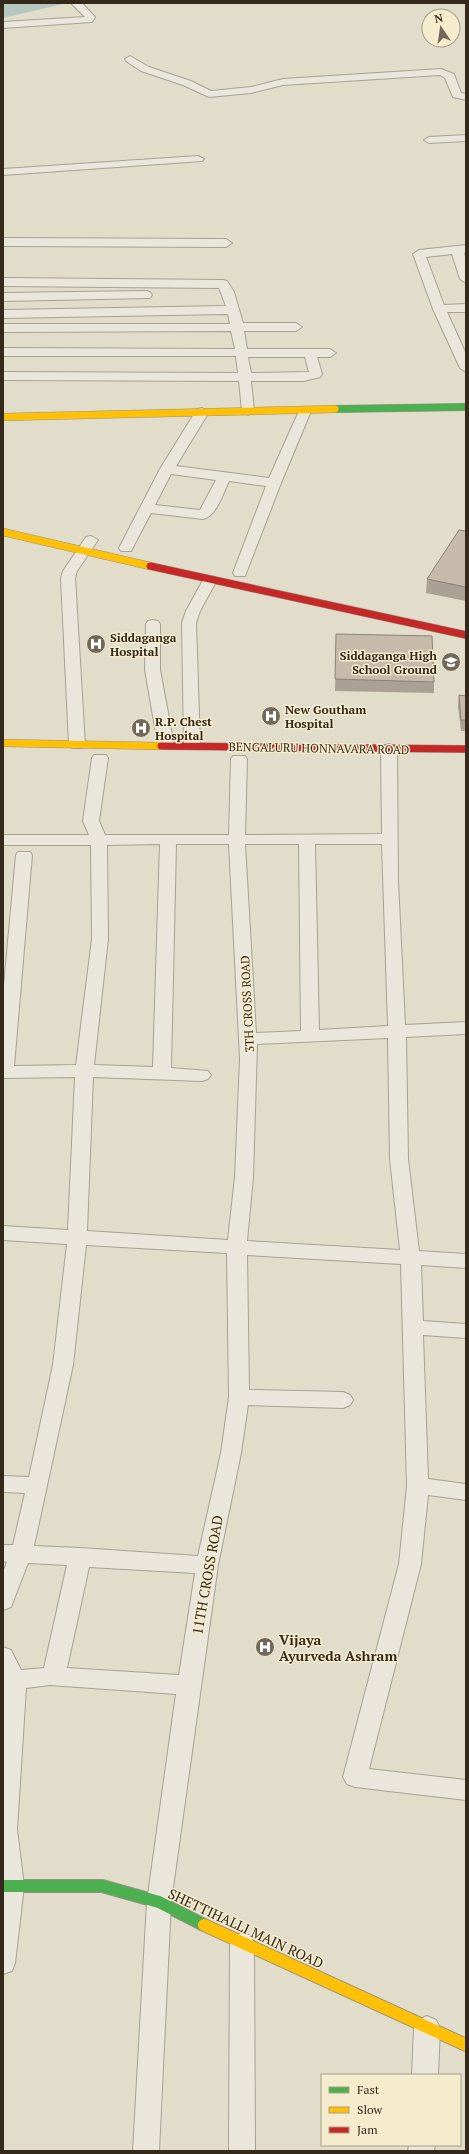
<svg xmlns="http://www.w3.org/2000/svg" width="469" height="2154" viewBox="0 0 469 2154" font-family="'PT Serif',serif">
  <rect width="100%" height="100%" fill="#e2dcca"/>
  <polygon fill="#b5c8bd" points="3,3 63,3 63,4 3,18"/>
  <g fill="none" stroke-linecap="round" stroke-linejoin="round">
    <g stroke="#a7a194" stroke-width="2">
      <g id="street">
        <polygon points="71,3 82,3 95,17 92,22 3,28 3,22 85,17"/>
        <polygon points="130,56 149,67 191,81 211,91 251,87 283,79 441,69 454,74 461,93 466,94 466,100 453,97 445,78 440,75 283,85 251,93 209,97 183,85 141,71 126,61 125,59"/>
        <polygon points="466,135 466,141 429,143 424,140 429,137"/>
        <polygon points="198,156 204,159 202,161 3,175 3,169"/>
        <polygon points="3,238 226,239 232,243 226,247 3,246"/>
        <polygon points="466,245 466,253 464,253 466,260 466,283 460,279 452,254 426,257 444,305 466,304 466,312 447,312 466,354 466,372 460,368 433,309 413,254 419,250"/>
        <path d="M3,278L223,280L227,281L234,292L243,323H296L302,327L296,331H244L247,349H330L336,353L330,357H317L322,374L320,377L304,381H251L254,411L248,415L242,411L239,381L3,380V372L238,373L236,356H3V348L235,349L231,331L3,332V324H230L228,314L3,318V310L226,306L219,288L3,286ZM248,357H305L309,372L251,373Z"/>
        <polygon points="146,291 150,292 152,295 150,298 3,301 3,293"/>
        <path d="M305,407L311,411L281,483L245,576H235L233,573L266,486L229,481C223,493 217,516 203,519L151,513L131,551H121L119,548L160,469L197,409L202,408L209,412L176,466L269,478L299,411ZM171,474L216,480L200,510L155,505Z"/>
        <polygon points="91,536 98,540 77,571 75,578 85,745 82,748 72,748 69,745 61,578 63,571 86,537"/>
        <polygon points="210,576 215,577 217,580 200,611 196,623 200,745 197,748 187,748 184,745 182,623 186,611 203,580 205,577"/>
        <polygon points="153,620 158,621 160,624 160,670 174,745 171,748 161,748 158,745 145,670 146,624 148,621"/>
        <path d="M389,744L394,746L397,749L398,881L405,1025L466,1022V1034L406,1037L408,1159L419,1251L466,1254V1268L421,1265L423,1321L466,1324V1338L423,1335L428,1479L466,1484V1500L428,1495L421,1564L369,1769L466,1780V1800L355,1787L347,1784L343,1777L399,1564L407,1486L401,1264L247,1255L249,1390L343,1392L350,1395L353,1400L350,1405L343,1408L248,1405L241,1453L218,1565L171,1902L159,2151H133L147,1902L176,1694L50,1685L26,1688L17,1829L24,1886L15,1963L12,1971L3,1974V1647L11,1650L21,1670L44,1668L67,1565L28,1563L11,1607L3,1610V1572L7,1562L3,1561V1545H13L25,1493L3,1492V1476L29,1477L53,1365L67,1244L3,1240V1226L68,1230L75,1077L3,1078V996L16,855L18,852H30L32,855L14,1066L76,1065L92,939L91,845H3V835H89L83,821L92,758L94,755H106L108,758L99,821L105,835H229L231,759L233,756H245L247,759L245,835L382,834L381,749L384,746ZM160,844L153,1067L94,1065L108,939L107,845ZM176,844H229L240,1059L235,1177L228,1240L87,1231L93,1077L202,1081L208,1079L211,1075L208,1071L171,1068ZM245,844H299L301,1031L256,1033ZM315,844H382L388,1026L319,1030ZM388,1038L390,1159L400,1250L247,1241L253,1177L257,1044ZM86,1245L227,1253L229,1397L221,1453L198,1556L80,1548L34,1546L73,1365ZM89,1567L195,1573L179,1675L67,1668Z"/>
        <polygon points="242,1933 251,1936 254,1944 255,2151 229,2151 230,1944 233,1936"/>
        <polygon points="427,2016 436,2020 440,2028 438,2075 412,2075 414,2028 418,2020"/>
        <polygon points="409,2145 435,2145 434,2151 408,2151"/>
      </g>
    </g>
    <g stroke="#979083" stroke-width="8">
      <polyline id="fast-far1" points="335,409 466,407"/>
    </g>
    <g stroke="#979083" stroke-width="14">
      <polyline id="fast" points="3,1886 102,1886 159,1902 204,1925"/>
    </g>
    <g stroke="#979083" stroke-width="8">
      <g id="slow-far1">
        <polyline points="3,417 335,409"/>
        <polyline points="3,532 150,566"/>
        <polyline points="3,743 161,746"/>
      </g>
    </g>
    <g stroke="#979083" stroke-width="14">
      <polyline id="slow" points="204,1925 466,2045"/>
    </g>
    <g stroke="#979083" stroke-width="8">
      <g id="jam">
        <polyline points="150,566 466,635"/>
        <polyline points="161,746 466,749"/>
      </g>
    </g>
    <use href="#street" fill="#eae6db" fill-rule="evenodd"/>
    <use href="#fast-far1" stroke="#4caf50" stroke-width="7"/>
    <use href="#fast" stroke="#4caf50" stroke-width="12"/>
    <use href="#slow-far1" stroke="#ffc107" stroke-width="7"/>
    <use href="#slow" stroke="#ffc107" stroke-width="12"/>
    <use href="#jam" stroke="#c62828" stroke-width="7"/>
  </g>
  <g fill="#aaa093">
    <polygon points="466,531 466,601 426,593 427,579"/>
    <polygon points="336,634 434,682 434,693 335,691"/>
    <polygon points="459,695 466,696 466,731 461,731 458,706"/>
  </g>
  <g fill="#c6baab" stroke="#8b8278">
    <polygon points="459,530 466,531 466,587 427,579"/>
    <polygon points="336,634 432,636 434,682 335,679"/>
    <polygon points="459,695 466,696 466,720 461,720"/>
  </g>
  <defs>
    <g id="hospital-disc" transform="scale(1)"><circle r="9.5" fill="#726859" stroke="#f5ecce"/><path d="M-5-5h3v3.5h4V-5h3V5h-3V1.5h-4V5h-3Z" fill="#fff"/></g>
    <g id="school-disc" transform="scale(1)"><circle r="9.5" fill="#726859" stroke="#f5ecce"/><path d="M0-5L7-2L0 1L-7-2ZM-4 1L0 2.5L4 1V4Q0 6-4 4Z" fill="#fff"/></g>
  </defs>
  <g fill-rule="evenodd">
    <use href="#hospital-disc" x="96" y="644"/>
    <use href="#school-disc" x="451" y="662"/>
    <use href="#hospital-disc" x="271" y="716"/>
    <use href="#hospital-disc" x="141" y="728"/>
    <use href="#hospital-disc" x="265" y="1647"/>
  </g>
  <g text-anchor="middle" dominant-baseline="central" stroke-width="3" stroke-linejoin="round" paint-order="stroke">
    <g font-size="12" font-weight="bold" fill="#35291c" stroke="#f5ecce" text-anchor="start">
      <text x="110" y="637">Siddaganga<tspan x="110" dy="14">Hospital</tspan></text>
      <text x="437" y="655" text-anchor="end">Siddaganga High<tspan x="437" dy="14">School Ground</tspan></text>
      <text x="285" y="709">New Goutham<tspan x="285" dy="14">Hospital</tspan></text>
      <text x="155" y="721">R.P. Chest<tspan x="155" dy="14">Hospital</tspan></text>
    </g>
    <g font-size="12" fill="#35291c" stroke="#f5ecce">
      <text transform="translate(319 748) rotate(1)">BENGALURU HONNAVARA ROAD</text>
      <text transform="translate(247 1004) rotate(-93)">3TH CROSS ROAD</text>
    </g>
    <g font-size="14" fill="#35291c" stroke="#f5ecce">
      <text transform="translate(207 1575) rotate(-80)">11TH CROSS ROAD</text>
      <text transform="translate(246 1928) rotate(25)">SHETTIHALLI MAIN ROAD</text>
    </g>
    <g font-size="14" font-weight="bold" fill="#35291c" stroke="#f5ecce" text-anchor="start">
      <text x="279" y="1639">Vijaya<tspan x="279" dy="16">Ayurveda Ashram</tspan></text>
    </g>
  </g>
  <rect width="469" height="2154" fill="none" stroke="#35291c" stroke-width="8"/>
  <rect x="321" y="2074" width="140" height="72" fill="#f5ecce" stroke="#a89e87"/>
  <rect x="329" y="2087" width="20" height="6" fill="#4caf50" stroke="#a89e87"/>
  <text x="357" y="2094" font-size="12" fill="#35291c">Fast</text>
  <rect x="329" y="2107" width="20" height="6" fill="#ffc107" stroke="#a89e87"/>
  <text x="357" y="2114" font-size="12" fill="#35291c">Slow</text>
  <rect x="329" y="2127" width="20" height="6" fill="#c62828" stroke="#a89e87"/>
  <text x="357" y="2134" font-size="12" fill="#35291c">Jam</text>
  <g transform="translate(441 28) rotate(347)"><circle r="19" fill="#f5ecce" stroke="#a89e87"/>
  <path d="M0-3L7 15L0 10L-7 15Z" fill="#726859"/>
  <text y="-6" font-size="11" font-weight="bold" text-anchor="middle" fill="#35291c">N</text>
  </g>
</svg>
